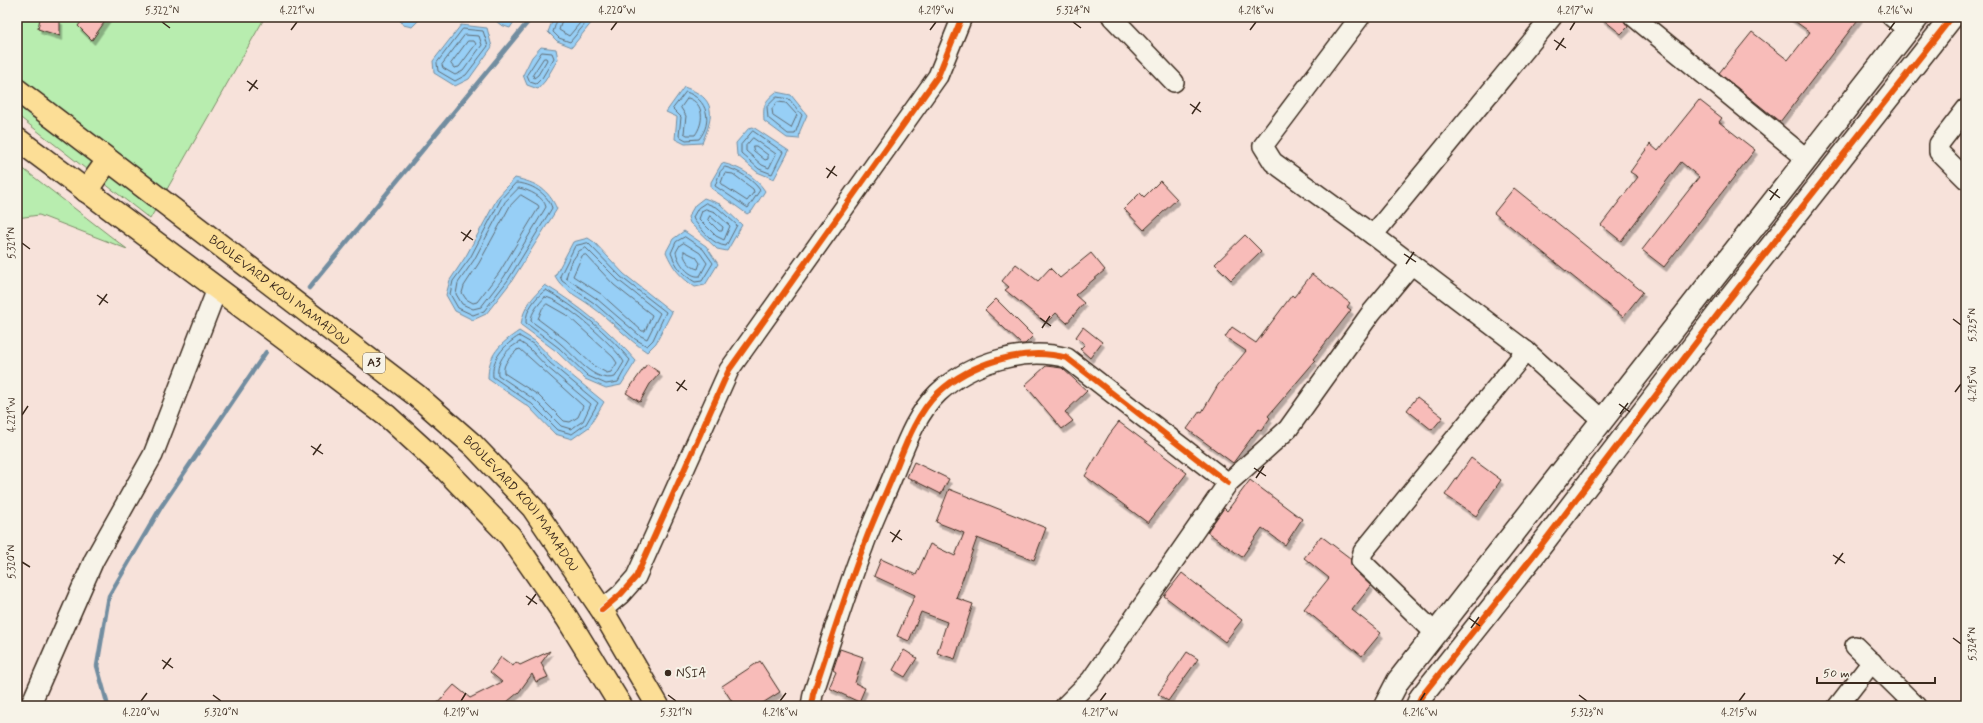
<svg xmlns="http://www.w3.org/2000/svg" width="1983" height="723" viewBox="0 0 1983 723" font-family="Mynerve,sans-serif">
  <defs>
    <filter id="shadow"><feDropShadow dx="2.5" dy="4.5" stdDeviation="0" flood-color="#0004"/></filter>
  </defs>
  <rect width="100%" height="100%" fill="#f7e2da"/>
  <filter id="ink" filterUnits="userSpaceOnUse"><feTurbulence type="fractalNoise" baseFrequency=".025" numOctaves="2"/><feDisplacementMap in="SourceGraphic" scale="8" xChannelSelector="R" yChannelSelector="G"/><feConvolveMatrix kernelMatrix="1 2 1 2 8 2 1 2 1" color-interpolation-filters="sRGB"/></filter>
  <g filter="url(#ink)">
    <g fill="#b8edaf" stroke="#7a8c66">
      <polygon points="17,17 265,17 150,219 17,115"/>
      <polygon points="17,164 127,249 39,215 17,218"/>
    </g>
    <g fill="#97cff6" stroke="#728da0">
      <polygon points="398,17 422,17 412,27 403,25"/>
      <polygon points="491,17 517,17 510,28 501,25"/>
      <polygon points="554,17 596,17 572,47 557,41 548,32"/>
      <polygon points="461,25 487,28 492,47 469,79 455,86 434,73 433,61"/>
      <polygon points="541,47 556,49 558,59 545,81 538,89 527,85 523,75 532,57"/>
      <path d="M684,87C717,98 714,115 702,143L685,144L675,139L677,117L666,112Z"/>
      <path d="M776,92L791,95L807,115L800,131L799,139L787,138L764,121C763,105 764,102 776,92Z"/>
      <polygon points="753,127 789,151 774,179 757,172 737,155 736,143 749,128"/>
      <path d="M722,163C740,167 755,176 765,191L752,211L747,214L711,188V182Z"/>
      <path d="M515,178C537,183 548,189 557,209L511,282L486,314L473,320L455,311L446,295L450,280L466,256L498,197Z"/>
      <polygon points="704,198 720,204 742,225 727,251 717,249 690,223 688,217 695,205"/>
      <path d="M684,231L706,246L718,264L705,285L695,287C680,277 673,268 666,252L673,239Z"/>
      <path d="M588,238L594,242L624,274L672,312L656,343L647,352C626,338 611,320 591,306C578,296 563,291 555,276L573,242Z"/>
      <path d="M545,285C580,306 608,329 636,361L621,385L606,388L585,379L556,351L521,325C523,307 533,297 545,285Z"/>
      <path d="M519,331L535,341L553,360L604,402L589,427L572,439L555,434L529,407L488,379C488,354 500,344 519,331Z"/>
    </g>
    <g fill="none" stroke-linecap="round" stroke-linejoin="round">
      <g stroke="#606c74" stroke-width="1">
        <polyline points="558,17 553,32 559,38 570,42 591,17"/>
        <polyline points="563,17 559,30 569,36 585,17"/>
        <polygon points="463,29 483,31 488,46 466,75 455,81 438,71 437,63"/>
        <polygon points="465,35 479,36 482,45 463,71 455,75 443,68 442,65"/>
        <polygon points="468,41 474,41 476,44 459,67 454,68 451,64"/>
        <polygon points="542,52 552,53 554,58 542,78 536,84 530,82 527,75"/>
        <polygon points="544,58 546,58 547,60 538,75 534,78 533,75"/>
        <path d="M686,92C708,99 713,122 699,139L686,140L679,136L681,117L673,109Z"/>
        <polygon points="777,97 789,99 802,115 795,134 788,134 768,118 767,107"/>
        <path d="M688,98C705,103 704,123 695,135H687L684,133L686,116L681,108Z"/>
        <polygon points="778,102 786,103 797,115 791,128 773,116 772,109"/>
        <polygon points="753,131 783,152 772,174 759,169 741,153 741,145"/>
        <polygon points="753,138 776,154 769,168 762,165 746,151 746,146"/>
        <polygon points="753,146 756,146 768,155 768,159 765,160 754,151"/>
        <path d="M725,167C738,170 752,179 760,190L748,208L715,186L720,172Z"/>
        <polygon points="725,173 733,174 753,189 754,192 747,201 721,184"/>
        <path d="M516,183C531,183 548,194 552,208L508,280L484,311L473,315L458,308L450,294L453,281L470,258L501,199Z"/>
        <path d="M519,188C529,190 544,197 546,207L504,277L481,307L473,309L462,304L456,294L458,283L474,260L505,202Z"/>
        <polygon points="521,195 538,205 539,207 499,273 477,302 473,303 466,299 462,293 464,286 479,263 510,206"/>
        <path d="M706,203L718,208L737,225L726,246C713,245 702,230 694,220L693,217L698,208Z"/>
        <polygon points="706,209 715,212 730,226 724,240 716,236 699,219 702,211"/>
        <polygon points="710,216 723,227 722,231 719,231 708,220"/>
        <path d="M685,237L703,249L713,263L702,281L695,282C683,275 676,267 671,253L676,242Z"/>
        <polygon points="588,243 621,277 666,312 653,340 647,346 635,339 594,303 562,281 560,276 575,246"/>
        <path d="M684,243L700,253L707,263L700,276C689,278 678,262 676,252L680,245Z"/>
        <polygon points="586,248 618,280 660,313 647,339 639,335 597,299 566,278 570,264 579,251"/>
        <path d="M684,251L696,257L700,263L698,269C691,268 682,258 684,251Z"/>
        <polygon points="586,255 614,285 652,315 645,331 642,331 601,294 573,276 582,256"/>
        <path d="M546,290C578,308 606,332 630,360L618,382L606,384L588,376L559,348L526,323C525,311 536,296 546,290Z"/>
        <path d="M545,297C561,298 616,347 624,362L615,377C594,383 576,357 561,344C552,336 542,329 531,321C531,312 539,304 545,297Z"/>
        <polygon points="547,304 568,316 613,357 617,363 611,372 607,373 594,366 566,340 538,319 542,309"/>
        <path d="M519,336L533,344L550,363L598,403L586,424L572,434L558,430L532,404L493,377C491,359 504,345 519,336Z"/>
        <path d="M520,342L529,348L547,367L591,404L583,421L571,429L561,426L535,400L498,375C496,362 508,347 520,342Z"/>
        <path d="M517,350L520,349L583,406L578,417L570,422L564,421L538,395L504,373C502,363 512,356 517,350Z"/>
      </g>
      <g stroke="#728da0" stroke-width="4.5">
        <polyline points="309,288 532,17"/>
        <polyline points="108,706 97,666 109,596 161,507 266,352"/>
      </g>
    </g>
    <g fill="#f8bcb9" stroke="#3b2a1e" filter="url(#shadow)">
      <polygon points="85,17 108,17 92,40 78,26"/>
      <polygon points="1600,17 1623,17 1624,21 1628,27 1621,34"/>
      <polygon points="1789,17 1860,17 1780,122 1719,73 1752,32 1788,60 1810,32"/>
      <polygon points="40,18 60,20 60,36 38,29"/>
      <polygon points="1699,100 1722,118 1719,122 1755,150 1664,267 1642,250 1699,177 1681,162 1621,241 1601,225 1638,177 1630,172 1650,144 1658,151"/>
      <polygon points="1160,181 1177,199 1144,230 1124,209 1140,193 1144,197"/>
      <polygon points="1514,188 1643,292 1623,317 1494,213"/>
      <polygon points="1245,235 1261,251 1231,280 1215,264"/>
      <polygon points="1091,253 1105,270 1075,295 1084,303 1067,323 1056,313 1046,323 1005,290 1009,287 1002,281 1016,264 1038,281 1050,268 1060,278"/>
      <polygon points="1312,274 1350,303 1347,307 1351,310 1313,359 1315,361 1268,416 1270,418 1261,431 1258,429 1233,463 1187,429 1200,411 1202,412 1218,385 1246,351 1225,337 1232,327 1256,343 1292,295 1294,297"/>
      <polygon points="996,299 1033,336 1025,344 1021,344 985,310"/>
      <polygon points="1083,327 1102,342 1090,358 1080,349 1085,344 1076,337"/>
      <polygon points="647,364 660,373 650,384 640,402 626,393"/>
      <polygon points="1046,366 1062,368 1087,391 1065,412 1073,421 1062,429 1025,385"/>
      <polygon points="1417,397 1443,417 1432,430 1407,410"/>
      <polygon points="1119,422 1187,473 1148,523 1085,476 1109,435"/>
      <polygon points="1471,458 1501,480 1476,516 1445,495"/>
      <polygon points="914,462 949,479 941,494 907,477"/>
      <polygon points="1250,480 1302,519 1285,545 1262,528 1242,557 1207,532 1224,508 1227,511"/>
      <polygon points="949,489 1046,528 1034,560 977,538 956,598 973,604 955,659 937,653 947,622 921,612 909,641 897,636 915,595 874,576 881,559 916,575 930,544 955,556 964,533 936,522"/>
      <polygon points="1321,536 1350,558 1353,569 1371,586 1352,610 1381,633 1362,656 1304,609 1329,578 1304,558"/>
      <polygon points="1182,573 1242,620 1225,642 1164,596"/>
      <polygon points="840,649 863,657 855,683 865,688 859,702 829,688 836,672 833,670"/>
      <polygon points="904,650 917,658 905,677 893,670"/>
      <polygon points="550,651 541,663 548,677 536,682 532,674 519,692 502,706 435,706 454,685 470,698 502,682 490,672 501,657 513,666 516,662 520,665"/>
      <polygon points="1187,652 1198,659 1168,701 1158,694"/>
      <polygon points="760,661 780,692 758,706 735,706 722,686"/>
    </g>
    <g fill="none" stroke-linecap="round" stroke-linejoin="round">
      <g stroke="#3b2a1e" stroke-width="22">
        <g id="minor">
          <polyline points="1112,17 1174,82"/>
          <polyline points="1360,17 1263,146 1273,162 1373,235"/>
          <polyline points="1552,17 1373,235 1526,351 1602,420"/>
          <polyline points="1634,17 1807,159"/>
          <polyline points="1892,17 1908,30"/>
          <polyline points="1966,109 1939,144 1939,152 1966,179"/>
          <polyline points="602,610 621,594 636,577 729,370 938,76 962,17"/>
          <polyline points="1435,633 1361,561 1363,552 1526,351"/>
          <polyline points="1855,646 1916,706"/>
          <polyline points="30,706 94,560 153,455 217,289"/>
          <path d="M811,706L813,694C830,644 845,594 864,545C872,522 883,500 892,478C904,449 915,415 938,393C970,363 1025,346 1067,358L1228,483"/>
          <polyline points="1065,706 1091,680 1228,483 1288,429 1371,313 1411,265"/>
          <polyline points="1838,706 1872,662"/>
        </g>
      </g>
      <g stroke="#3b2a1e" stroke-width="25">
        <g id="tertiary">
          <polyline points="1385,706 1398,681 1918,17"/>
          <polyline points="1417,706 1421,697 1533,556 1724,306 1952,17"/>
        </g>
      </g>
      <g stroke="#3b2a1e" stroke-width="25">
        <g id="primary">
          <path id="s1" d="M17,90L416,395L473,445L533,508L602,610L658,706"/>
          <polyline points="17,139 329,372 387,416 445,469 510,536 567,618 621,706"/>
          <polyline points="86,191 108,160"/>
        </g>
      </g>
      <use href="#minor" stroke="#f7f3e8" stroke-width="19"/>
      <use href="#tertiary" stroke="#f7f3e8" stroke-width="22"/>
      <use href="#primary" stroke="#fcde96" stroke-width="22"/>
      <g stroke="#f7f3e8" stroke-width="8">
        <g id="cycleway">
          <polyline points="602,610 621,594 636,577 729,370 938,76 962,17"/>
          <path d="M811,706L813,694C830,644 845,594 864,545C872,522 883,500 892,478C904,449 915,415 938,393C970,363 1025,346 1067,358L1228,483"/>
          <polyline points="1417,706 1421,697 1533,556 1724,306 1952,17"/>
        </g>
      </g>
      <use href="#cycleway" stroke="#e8590c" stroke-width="6"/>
    </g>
  </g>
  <path fill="none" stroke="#3b2a1e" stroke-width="1.5" d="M162,22L170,28M1073,22L1081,28M291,30L297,22M611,30L617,22M930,30L936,22M1250,30L1256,22M1570,30L1575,22M1889,30L1895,22M1554,40L1566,48M1556,50L1564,38M247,81L258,89M249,91L257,80M1190,104L1201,112M1192,114L1200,102M826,168L837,176M827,178L835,166M1769,190L1780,198M1770,200L1778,189M461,232L473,240M463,241L471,230M22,243L30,249M1404,254L1416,262M1406,264L1414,252M97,295L108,303M99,305L107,294M1040,318L1051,326M1953,319L1961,325M1042,328L1050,316M676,382L687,390M677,391L685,380M1955,392L1961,384M1619,404L1630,412M1620,414L1628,403M22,415L28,406M311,446L323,454M313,455L321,444M1254,468L1266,476M1256,478L1264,466M890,532L902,540M892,542L900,530M1833,555L1845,563M22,562L30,567M1835,564L1843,553M526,596L537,604M528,605L536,594M1469,618L1480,626M1471,628L1479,617M1953,638L1961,644M162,660L173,668M163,669L171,658M213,695L221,701M668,695L676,701M1579,695L1587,701M141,701L147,693M461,701L466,693M780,701L786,693M1100,701L1106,693M1420,701L1425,693M1739,701L1745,693"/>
  <circle fill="#3b2a1e" stroke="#f7f3e8" stroke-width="1.5" cx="668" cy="673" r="4"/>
  <g text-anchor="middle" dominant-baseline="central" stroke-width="4" stroke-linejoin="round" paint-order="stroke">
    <rect fill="#f7f3e8" stroke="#73665b" stroke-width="1" x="363" y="353" width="22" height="20" rx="3"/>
    <g font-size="12" font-weight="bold" fill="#3b2a1e">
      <text x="374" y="363">A3</text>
    </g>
    <g font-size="13" fill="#3b2a1e" stroke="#f7f3e8">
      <text stroke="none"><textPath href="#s1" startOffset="330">BOULEVARD KOUI MAMADOU</textPath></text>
      <text stroke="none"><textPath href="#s1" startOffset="654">BOULEVARD KOUI MAMADOU</textPath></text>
    </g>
    <g font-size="13" fill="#3b2a1e" stroke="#f7f3e8" text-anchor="start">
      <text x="676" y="673">NSIA</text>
    </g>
  </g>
  <rect width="1983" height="723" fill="none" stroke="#f7f3e8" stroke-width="44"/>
  <path d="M1817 677v6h118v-6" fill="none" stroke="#3b2a1e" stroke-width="2"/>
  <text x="1823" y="677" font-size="12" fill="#3b2a1e" stroke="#f7f3e8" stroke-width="3" paint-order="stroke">50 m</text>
  <rect x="22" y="22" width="1939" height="679" fill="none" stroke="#3b2a1e" stroke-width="1.5"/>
  <g font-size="10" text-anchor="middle" fill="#3b2a1e">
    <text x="162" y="14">5.322°N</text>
    <text x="297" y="14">4.221°W</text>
    <text x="617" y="14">4.220°W</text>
    <text x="936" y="14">4.219°W</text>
    <text x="1073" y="14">5.324°N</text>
    <text x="1256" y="14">4.218°W</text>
    <text x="1575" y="14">4.217°W</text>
    <text x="1895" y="14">4.216°W</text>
    <text transform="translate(11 243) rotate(-90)" y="4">5.321°N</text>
    <text transform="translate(1972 325) rotate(-90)" y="4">5.325°N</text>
    <text transform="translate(1972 384) rotate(-90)" y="4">4.215°W</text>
    <text transform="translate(11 415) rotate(-90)" y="4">4.221°W</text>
    <text transform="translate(11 562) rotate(-90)" y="4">5.320°N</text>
    <text transform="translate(1972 644) rotate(-90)" y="4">5.324°N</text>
    <text x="141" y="716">4.220°W</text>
    <text x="221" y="716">5.320°N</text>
    <text x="461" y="716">4.219°W</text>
    <text x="676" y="716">5.321°N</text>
    <text x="780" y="716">4.218°W</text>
    <text x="1100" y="716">4.217°W</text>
    <text x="1420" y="716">4.216°W</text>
    <text x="1587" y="716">5.323°N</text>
    <text x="1739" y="716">4.215°W</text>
  </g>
</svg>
